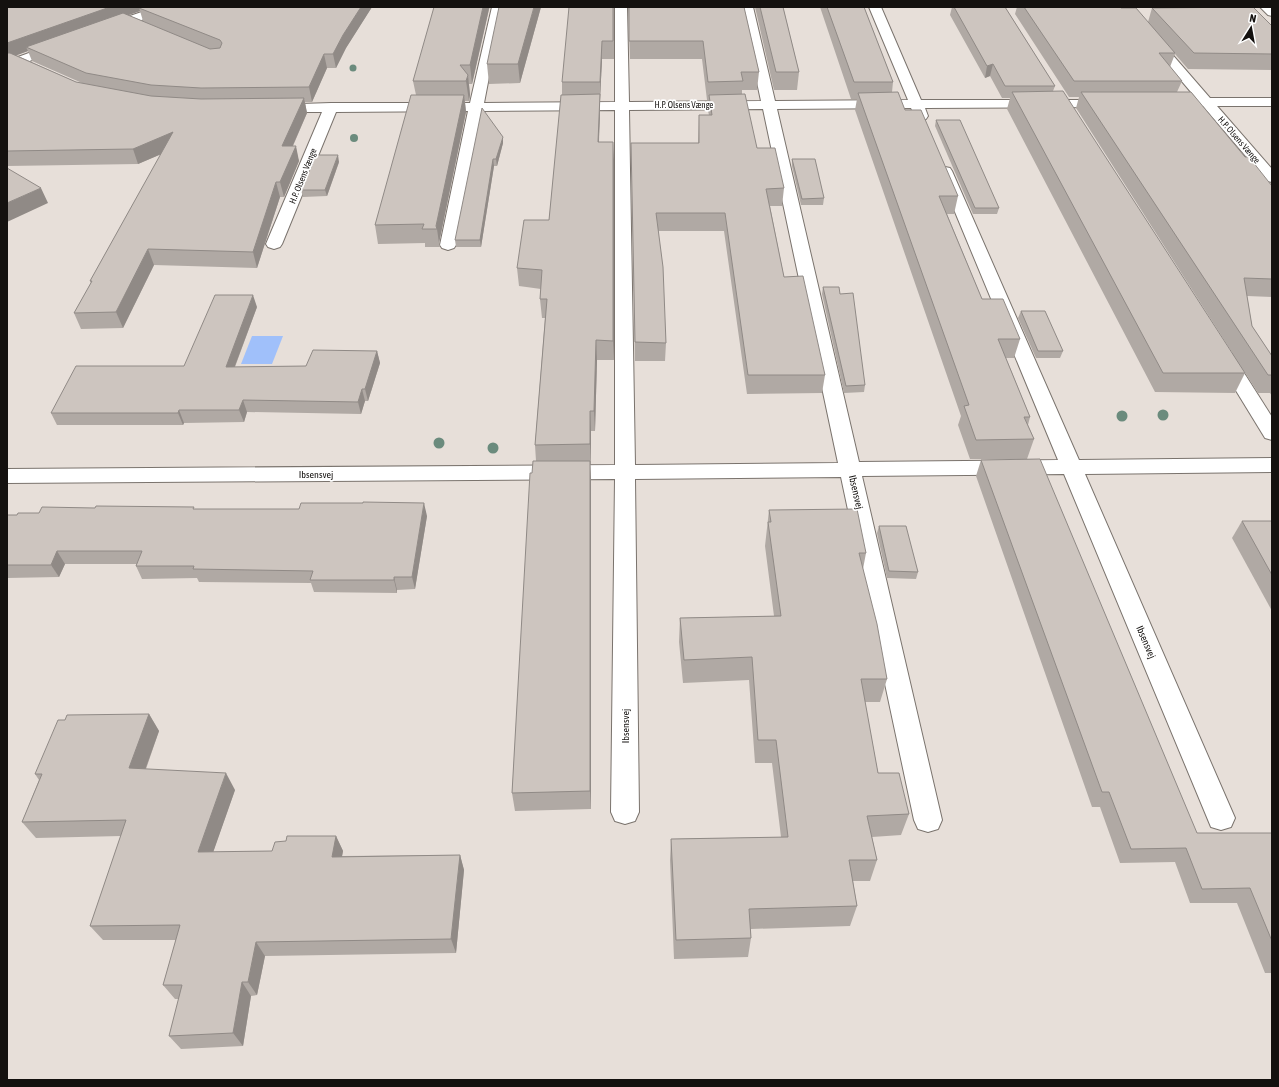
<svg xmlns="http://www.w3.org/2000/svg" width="1279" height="1087" viewBox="0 0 1279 1087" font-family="'Asap Condensed',sans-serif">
  <rect width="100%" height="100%" fill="#e7dfd9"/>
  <polygon fill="#a0c0fa" points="252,336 283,336 272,364 241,364"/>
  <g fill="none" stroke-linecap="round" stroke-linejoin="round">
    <g stroke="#7a736d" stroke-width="2">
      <g id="street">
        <polygon points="156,7 173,7 171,9 112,31 104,31 102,28 104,25"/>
        <path d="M492,7H500L502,9L484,103L615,102V7H627L629,102L761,101L741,7H753L775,101L908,100L869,7H881L921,100H1113L1115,103L1113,106L1108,107L925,108L928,116L926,119L921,120L916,119L911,108L777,109L859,462L1058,460L938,171L940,168L945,167L950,168L952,171L1079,460L1272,458V472L1085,474L1235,818L1231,827L1221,830L1211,827L1064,474L862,476L942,820L938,829L928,832L918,829L914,820L841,477L635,479L639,812L635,821L625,824L615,821L611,812L615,479L7,483V469L615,465V110L482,111L456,245L454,248L448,250L442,248L440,245L468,111L336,112L282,244L280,247L274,249L268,247L266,244L322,112H276L271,111L269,108L271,105L331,103H470ZM763,109L838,463L635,465L629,110Z"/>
        <polygon points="1119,7 1131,7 1210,98 1272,98 1272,106 1217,106 1272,169 1272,182 1267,181 1203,106 1165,105 1163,102 1165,99 1196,98"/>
        <polygon points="1260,7 1272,7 1272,16 1268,15"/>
        <polygon points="59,42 63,43 65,46 63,49 7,69 7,61"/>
        <polygon points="1225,352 1232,354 1272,417 1272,440 1265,438 1216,358 1218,354"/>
      </g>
    </g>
    <use href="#street" fill="#fff" fill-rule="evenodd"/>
  </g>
  <g fill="#6b8b7d">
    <circle cx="353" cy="68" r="3.5"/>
    <circle cx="354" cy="138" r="4"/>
    <circle cx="1163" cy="415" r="5.5"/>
    <circle cx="1122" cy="416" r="5.5"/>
    <circle cx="439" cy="443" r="5.5"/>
    <circle cx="493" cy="448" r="5.5"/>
  </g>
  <g fill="#b0a9a4" fill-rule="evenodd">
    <path d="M7,7H372L346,48L336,68H327L312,102H305L307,113L293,146L299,161L284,197H280L257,268L154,265L123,328L81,329L74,313L91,283L90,281L161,154L138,164L7,166ZM140,11L143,21L128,15ZM28,51L32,61L82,83L76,82L16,55Z"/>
    <polygon points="541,7 520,83 489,84 487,64"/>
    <polygon points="614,7 614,59 602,59 600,100 600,112 599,142 614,160 614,360 597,360 595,431 591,431 591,464 590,464 591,481 591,809 515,811 512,793 532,473 536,461 535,445 545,318 542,318 540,299 541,289 519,286 517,268 549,220 562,95 562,82"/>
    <polygon points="628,7 744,7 759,72 757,90 742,90 742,94 757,148 784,188 782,206 770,206 784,277 825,375 822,393 747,394 724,231 658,231 666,343 665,361 635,361 631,143 698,143 699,115 709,115 708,111 709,100 707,100 702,59 630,59"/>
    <polygon points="755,7 783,7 799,72 797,90 774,90"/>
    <polygon points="820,7 864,7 893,82 892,92 905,110 958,196 954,214 947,214 982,299 1020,339 1014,358 1006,358 1030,417 1028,425 1034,439 1027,459 970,459 958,425 961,416 855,110 857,99 851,99"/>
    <polygon points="952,7 1005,7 1055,86 1053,91 1245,373 1235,393 1155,392 1007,109 1010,98 1002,98 990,76 985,78 950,15"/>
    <polygon points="1017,7 1120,7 1121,8 1148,22 1152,8 1272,26 1272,70 1188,69 1175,54 1170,67 1182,81 1177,92 1245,157 1272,186 1272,297 1247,296 1252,326 1272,356 1272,396 1270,393 1258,393 1076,108 1079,97 1069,97 1015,14"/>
    <polygon points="489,9 472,84 469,84 470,95 469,101 465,101 466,112 439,243 440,247 425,247 425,243 378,244 375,225 416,95 413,81"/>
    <polygon points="936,120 999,208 997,214 973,214 935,126"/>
    <polygon points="503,137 503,143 497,166 494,166 481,247 456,247 455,240"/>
    <polygon points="792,159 824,198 823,205 801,205 792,166"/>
    <polygon points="339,162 327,196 303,197 301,190"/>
    <polygon points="823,287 865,385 864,392 844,393 822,294"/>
    <polygon points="257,307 235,367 306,366 377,351 380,363 368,401 365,401 361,414 247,412 244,422 184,423 183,425 57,425 51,413 184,366"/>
    <polygon points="1021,311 1063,351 1060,358 1036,358 1018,318"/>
    <polygon points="981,460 1197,833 1272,833 1272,973 1265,973 1237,903 1190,903 1175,862 1120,863 1100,807 1092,807 976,476"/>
    <polygon points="95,508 195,509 427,516 415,589 397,590 397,593 314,592 311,583 199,582 197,578 142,579 136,566 137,564 65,564 59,577 7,578 7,515 17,515"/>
    <polygon points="769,510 866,553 863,569 887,679 880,702 865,702 878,773 909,814 901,835 872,837 877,860 870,881 853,881 857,906 850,926 751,929 751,938 748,957 674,959 670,860 671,839 781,837 772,763 755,763 749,680 683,683 679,642 680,618 774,616 765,546"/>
    <polygon points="1242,521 1272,521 1272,611 1232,538"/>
    <polygon points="879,526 918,572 916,579 887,578 877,533"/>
    <polygon points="149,714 159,731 146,769 235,790 213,852 272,851 286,841 336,836 343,851 342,856 460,855 464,870 456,953 265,956 257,995 251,996 243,1046 181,1049 169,1036 179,999 175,999 163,985 176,940 103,940 90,926 121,836 36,838 22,822 39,780 35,774"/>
  </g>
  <g fill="#908a86">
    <polygon points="110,7 152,7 139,8 140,11 32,50 26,47 28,51 7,59 7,43"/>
    <polygon points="361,7 372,7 346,48 336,68 333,54 343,35"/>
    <polygon points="483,7 490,7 489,9 472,84 470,65"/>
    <polygon points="534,7 541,7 520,83 518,64"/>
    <polygon points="602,41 602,59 600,100 600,82"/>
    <polygon points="324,54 327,68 312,102 309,87"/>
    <polygon points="993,64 990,76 985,78 987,66"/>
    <polygon points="468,75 470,95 469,101 466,81"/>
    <polygon points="600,94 600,112 598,160 598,142"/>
    <polygon points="464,95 466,112 439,243 437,229 436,226"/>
    <polygon points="304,98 307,113 286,161 282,146"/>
    <polygon points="173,132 178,147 138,164 133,149"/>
    <polygon points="503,137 503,143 497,166 496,159"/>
    <polygon points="613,142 614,160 614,360 613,341"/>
    <polygon points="296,146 299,161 284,197 280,182"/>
    <polygon points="338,155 339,162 327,196 325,190"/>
    <polygon points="493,159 494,166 481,247 480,240"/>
    <polygon points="276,182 280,197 257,268 253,252"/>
    <polygon points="41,188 48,203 7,222 7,203"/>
    <polygon points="148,249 154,265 123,328 116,312"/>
    <polygon points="253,295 257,307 230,379 226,367"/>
    <polygon points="596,340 597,360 595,431 594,411"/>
    <polygon points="377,351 380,363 368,401 365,389"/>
    <polygon points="362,389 365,401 361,414 358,402"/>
    <polygon points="243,400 247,412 244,422 239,410"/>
    <polygon points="179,410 184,423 183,425 178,413"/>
    <polygon points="590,411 591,431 591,464 590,444"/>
    <polygon points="590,461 591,481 591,809 590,791"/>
    <polygon points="424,503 427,516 415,589 412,577"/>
    <polygon points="57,551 65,564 59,577 51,565"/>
    <polygon points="394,577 397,590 397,593 394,580"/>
    <polygon points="149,714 159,731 140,784 129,768"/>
    <polygon points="226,773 235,790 208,867 198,852"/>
    <polygon points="336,836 343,851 339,872 332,857"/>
    <polygon points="460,855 464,870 456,953 451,939"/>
    <polygon points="256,942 265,956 257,995 248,982"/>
    <polygon points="242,982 251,996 243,1046 233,1033"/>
  </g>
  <g fill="#cdc5bf" stroke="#908a86">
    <polygon points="7,7 110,7 7,43"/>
    <polygon points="141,7 361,7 343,35 333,54 324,54 309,87 201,88 151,85 86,73 26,47 123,13 210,49 220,48 222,43 220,40 139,8"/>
    <polygon points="434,7 483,7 470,65 460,65 468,75 466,81 413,81"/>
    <polygon points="499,7 534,7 518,64 487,64"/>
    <polygon points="569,7 613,7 613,41 602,41 600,82 562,82"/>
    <polygon points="629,7 744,7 759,72 741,72 743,81 708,82 703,41 629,41"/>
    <polygon points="760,7 783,7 799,72 776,72"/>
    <polygon points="827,7 864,7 893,82 854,82"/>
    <polygon points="954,7 1005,7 1055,86 1005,86 993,64 987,66"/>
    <polygon points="1024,7 1120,7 1121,8 1136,8 1175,53 1159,53 1182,81 1074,81"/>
    <polygon points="1253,7 1272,26 1272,54 1194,53 1152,8"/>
    <polygon points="7,53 10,53 76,82 151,96 201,99 304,98 282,146 296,146 280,182 276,182 253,252 148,249 116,312 74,313 92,281 90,281 173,132 133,149 7,151"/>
    <polygon points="1063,91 1245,373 1163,373 1012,92"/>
    <polygon points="898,92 905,110 921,110 958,196 939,196 982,299 1003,299 1020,339 998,339 1030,417 1024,417 1034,439 976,440 964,406 969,405 858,93"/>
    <polygon points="1081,92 1191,92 1245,157 1249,157 1272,186 1272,279 1244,278 1252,326 1272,356 1272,375 1268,375"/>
    <polygon points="600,94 598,142 613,142 613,341 596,340 594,411 590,411 590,444 535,445 547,299 540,299 542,270 517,268 524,220 549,220 561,95"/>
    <polygon points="745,94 757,148 775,148 784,188 766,189 784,277 803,276 825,375 748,375 725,213 656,213 663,267 666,343 635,342 631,143 699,143 699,115 712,115 709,95"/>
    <polygon points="411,95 464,95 436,226 437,229 422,229 424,224 375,225"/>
    <polygon points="482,108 503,137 496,159 493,159 480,240 455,240"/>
    <polygon points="936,120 960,120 999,208 975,208"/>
    <polygon points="316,155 338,155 325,190 301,190"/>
    <polygon points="792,159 815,159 824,198 802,199"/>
    <polygon points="7,168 41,188 7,203"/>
    <polygon points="823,287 839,287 840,294 853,293 865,385 846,386"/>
    <polygon points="215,295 253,295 226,367 306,366 313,350 377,351 365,389 362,389 358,402 243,400 239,410 179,410 178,413 51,413 76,366 184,366"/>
    <polygon points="1021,311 1045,311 1063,351 1038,351"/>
    <polygon points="1040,459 1197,833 1272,833 1272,941 1250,888 1202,889 1186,848 1131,849 1109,792 1102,792 981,460"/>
    <polygon points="533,461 590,461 590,791 512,793 530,473 532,473"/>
    <polygon points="363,502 424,503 412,577 394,577 394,580 310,580 313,571 193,569 194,566 136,566 142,551 57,551 51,565 7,565 7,515 17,515 18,513 39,513 42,507 95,508 96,506 194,507 193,509 299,509 301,503 363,503"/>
    <polygon points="857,509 866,553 859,553 877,624 887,679 861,679 878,773 899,773 909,814 867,816 877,860 849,860 857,906 749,909 751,938 676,940 671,839 788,837 776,740 758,740 752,657 684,660 680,618 781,616 768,522 771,522 769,510"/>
    <polygon points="1242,521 1272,521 1272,575"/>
    <polygon points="879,526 906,526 918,572 889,571"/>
    <polygon points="149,714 129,768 226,773 198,852 272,851 275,842 286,841 287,836 336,836 332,857 460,855 451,939 256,942 248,982 242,982 233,1033 169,1036 182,985 163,985 180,925 90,926 126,820 22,822 42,774 35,774 58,720 65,720 67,715"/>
  </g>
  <g text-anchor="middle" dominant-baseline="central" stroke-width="3.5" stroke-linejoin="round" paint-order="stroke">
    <g font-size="9" fill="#14110f" stroke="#fff">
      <text x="684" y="105">H.P. Olsens Vænge</text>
      <text transform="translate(1239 140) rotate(49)">H.P. Olsens Vænge</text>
      <text transform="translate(303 176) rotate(-68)">H.P. Olsens Vænge</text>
    </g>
    <g font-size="10" fill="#14110f" stroke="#fff">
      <text x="316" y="474">Ibsensvej</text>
      <text transform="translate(856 492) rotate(77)">Ibsensvej</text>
      <text transform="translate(1146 642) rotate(67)">Ibsensvej</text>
      <text transform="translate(625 726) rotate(-90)">Ibsensvej</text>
    </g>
  </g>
  <rect width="1279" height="1087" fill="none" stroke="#14110f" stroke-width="16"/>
  <g transform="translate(1251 28) rotate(11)" stroke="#ffffff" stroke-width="3" paint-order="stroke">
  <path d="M0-3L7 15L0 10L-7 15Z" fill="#14110f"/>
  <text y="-6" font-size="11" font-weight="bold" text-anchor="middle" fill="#14110f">N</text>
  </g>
</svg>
